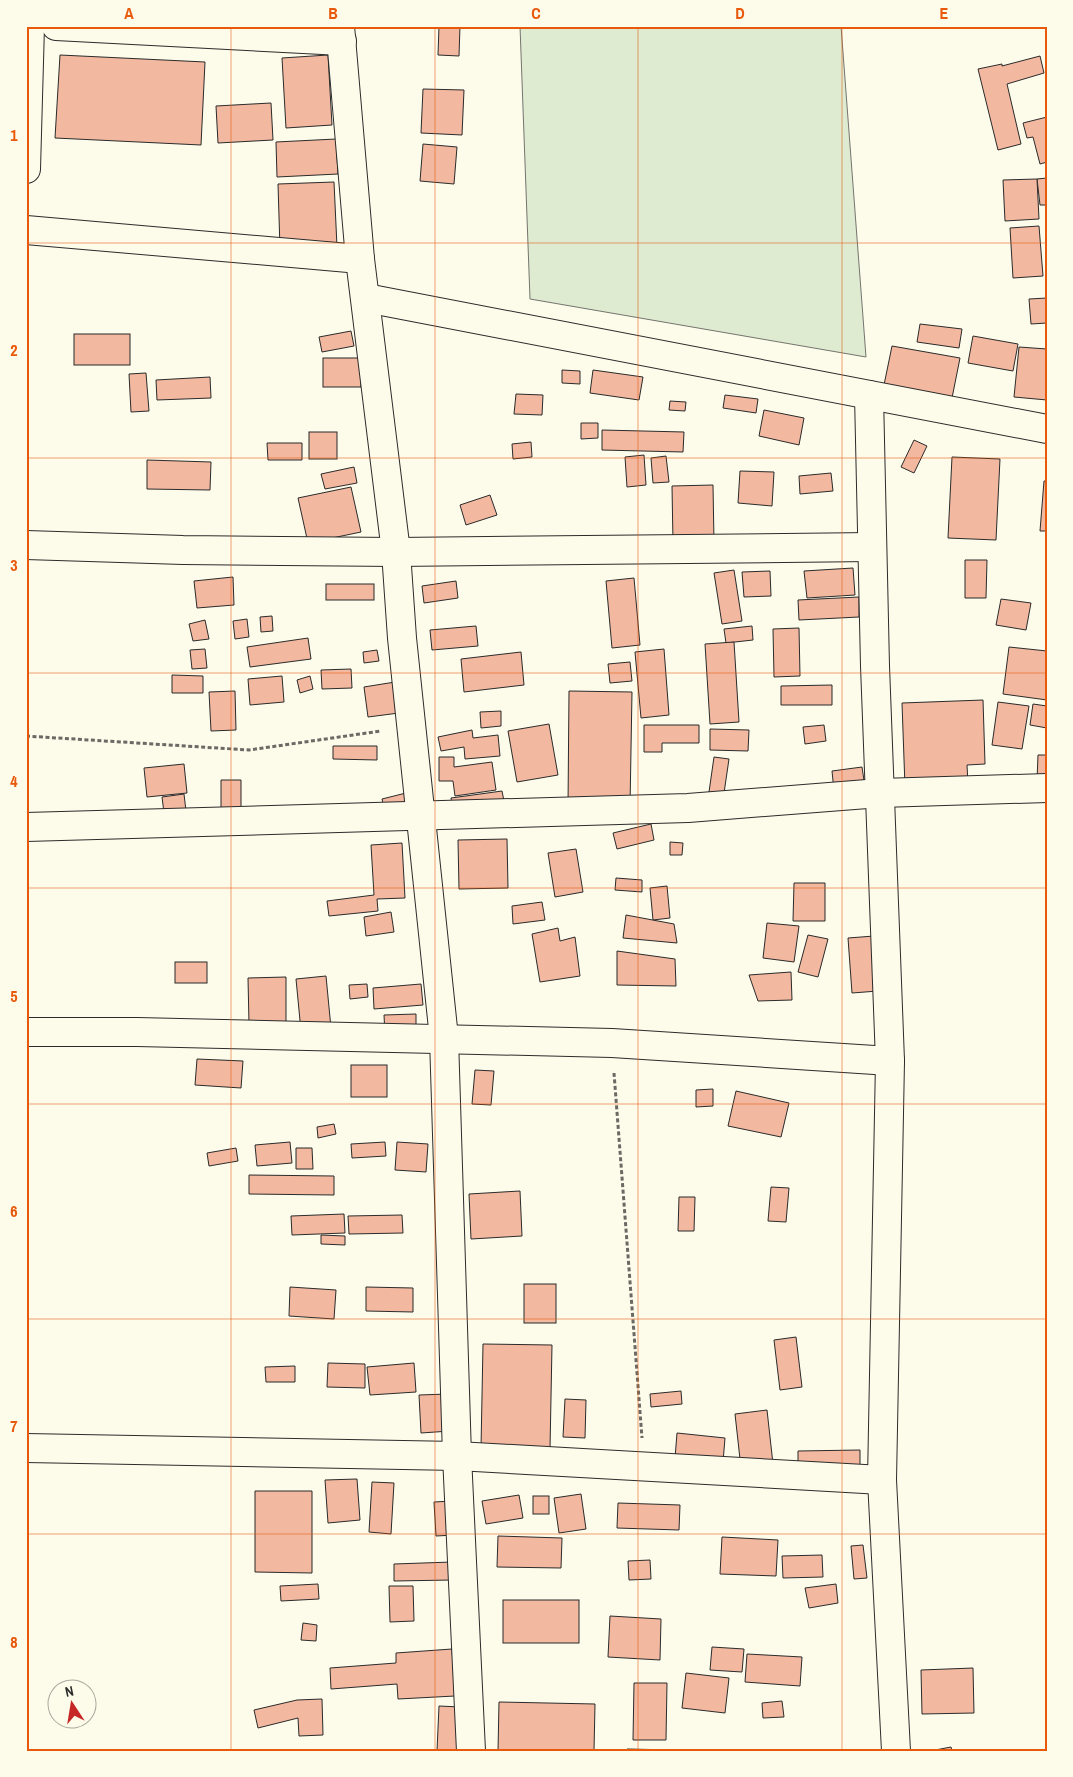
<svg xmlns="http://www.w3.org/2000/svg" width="1073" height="1777" viewBox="0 0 1073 1777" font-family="'Archivo Narrow',sans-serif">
  <rect width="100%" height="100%" fill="#fdfbea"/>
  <polygon fill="#deebd1" stroke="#74746e" points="520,26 841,26 866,357 530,299"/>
  <g fill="#f2b8a0" stroke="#2b2b2b">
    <polygon points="439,26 460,26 459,56 438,55"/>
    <polygon points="60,55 205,62 201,145 55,138"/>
    <polygon points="328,55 332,125 286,128 282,58"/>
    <polygon points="1040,56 1044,73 1007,84 1021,144 998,150 978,69 1002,64 1002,66"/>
    <polygon points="423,89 464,90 462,135 421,133"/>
    <polygon points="271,103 273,140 218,143 216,106"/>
    <polygon points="1047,117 1047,162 1040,164 1033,137 1027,138 1023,123"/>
    <polygon points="336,139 338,174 277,177 276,142"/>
    <polygon points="423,144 457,147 454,184 420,181"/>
    <polygon points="1047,178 1047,205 1040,205 1037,179"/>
    <polygon points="1037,179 1039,219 1005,221 1003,180"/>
    <polygon points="334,182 337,247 280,249 278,184"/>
    <polygon points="1039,226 1043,276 1013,278 1010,228"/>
    <polygon points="1047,298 1047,323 1031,324 1029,299"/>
    <polygon points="920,324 962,329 959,348 917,342"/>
    <polygon points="351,331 354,346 322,352 319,337"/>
    <rect x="74" y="334" width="56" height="31"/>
    <polygon points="973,336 1018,344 1013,371 968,363"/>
    <polygon points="892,346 960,358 952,398 884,385"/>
    <polygon points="1019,347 1047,349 1047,400 1014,397"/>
    <rect x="323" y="358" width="38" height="29"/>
    <polygon points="562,370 580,371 580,384 562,383"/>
    <polygon points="593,370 643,377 639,400 590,393"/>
    <polygon points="146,373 149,411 131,412 129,374"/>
    <polygon points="210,377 211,398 157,400 156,380"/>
    <polygon points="516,394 543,395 542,415 514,414"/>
    <polygon points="725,395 758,399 756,413 723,408"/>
    <polygon points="670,401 686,402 685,411 669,410"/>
    <polygon points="764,410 804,418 799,445 759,436"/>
    <polygon points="581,423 598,423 598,438 581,439"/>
    <polygon points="602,430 684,432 683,452 602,450"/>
    <rect x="309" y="432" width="28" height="27"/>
    <polygon points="914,440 927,446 914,473 901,467"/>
    <polygon points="531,442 532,457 513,459 512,444"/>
    <polygon points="267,443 302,443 302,460 268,460"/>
    <polygon points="644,455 646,485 627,487 625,457"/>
    <polygon points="666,456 669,482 653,483 651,458"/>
    <polygon points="952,457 1000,459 996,540 948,538"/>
    <polygon points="147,460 211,462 210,490 147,489"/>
    <polygon points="354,467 357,483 325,489 321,474"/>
    <polygon points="740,471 774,472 772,506 738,503"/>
    <polygon points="831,473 833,491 800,494 799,476"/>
    <polygon points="1044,481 1047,481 1047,531 1040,531"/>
    <polygon points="713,485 714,542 673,543 672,486"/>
    <polygon points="351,487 361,532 308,543 298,498"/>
    <polygon points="490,495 497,515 466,525 460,505"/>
    <polygon points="965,560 987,560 986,598 965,598"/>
    <polygon points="853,568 855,595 807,598 804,571"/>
    <polygon points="734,570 742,621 722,624 714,573"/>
    <polygon points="770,571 771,596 744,597 742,572"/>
    <polygon points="233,577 234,605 197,608 194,581"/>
    <polygon points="634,578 640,645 612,648 606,581"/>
    <polygon points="456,581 458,598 424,603 422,586"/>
    <rect x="326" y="584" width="48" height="16"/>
    <polygon points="859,597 859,617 799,620 798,600"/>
    <polygon points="1001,599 1031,603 1026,630 996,625"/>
    <polygon points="272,616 273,631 261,632 260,617"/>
    <polygon points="247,619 249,637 235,639 233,621"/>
    <polygon points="205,620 209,639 193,641 189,624"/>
    <polygon points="476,626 478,646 432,650 430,630"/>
    <polygon points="752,626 753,640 726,643 724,629"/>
    <polygon points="799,628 800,676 774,677 773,629"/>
    <polygon points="308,638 311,659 250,667 247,647"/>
    <polygon points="734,642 739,722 710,724 705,644"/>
    <polygon points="1009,647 1047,651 1047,700 1003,694"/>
    <polygon points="205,649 207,668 192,669 190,650"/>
    <polygon points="664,649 669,715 641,718 635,652"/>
    <polygon points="377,650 379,661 364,663 363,652"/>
    <polygon points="521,652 524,685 464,692 461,659"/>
    <polygon points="630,662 632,681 610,683 608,664"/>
    <polygon points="351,669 352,688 322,689 321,670"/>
    <polygon points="172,675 203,676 203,693 172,693"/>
    <polygon points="282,676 284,702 250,705 248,679"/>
    <polygon points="310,676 313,689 300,693 297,680"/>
    <polygon points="395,682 399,713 368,717 364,687"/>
    <polygon points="832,685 832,705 781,705 781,686"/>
    <polygon points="235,691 236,730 211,731 209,692"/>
    <polygon points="569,691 632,692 630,807 568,806"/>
    <polygon points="983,700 985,764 967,765 968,784 905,787 902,703"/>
    <polygon points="998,702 1029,706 1022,749 992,745"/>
    <polygon points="1033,704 1047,706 1047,728 1030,725"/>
    <polygon points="501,711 501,726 481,728 480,712"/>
    <polygon points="549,724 558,775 517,782 508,731"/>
    <polygon points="644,725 699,725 699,743 662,743 662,752 644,752"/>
    <polygon points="824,725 826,741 805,744 803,727"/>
    <polygon points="710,729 749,730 748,751 710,750"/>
    <polygon points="472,730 473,738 498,735 500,756 465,759 464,747 441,751 438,737"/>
    <polygon points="333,746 377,746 377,760 333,759"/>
    <polygon points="1038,755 1047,755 1047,781 1037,781"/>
    <polygon points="439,757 454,757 454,767 492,762 496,790 455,796 453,781 439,781"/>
    <polygon points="714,757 729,759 723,800 708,799"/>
    <polygon points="184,764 187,793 147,797 144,768"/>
    <polygon points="862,767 865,787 834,791 832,771"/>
    <polygon points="221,780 241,780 241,810 221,811"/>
    <polygon points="502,791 505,806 453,813 451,798"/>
    <polygon points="406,793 411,811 386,817 382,799"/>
    <polygon points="184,794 186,811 164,813 162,797"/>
    <polygon points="651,824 654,840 617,849 613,833"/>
    <polygon points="507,839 508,888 459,889 458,840"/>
    <polygon points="670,842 683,843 682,855 670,855"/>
    <polygon points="402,843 405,898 377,899 378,911 329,916 327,901 374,895 371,845"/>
    <polygon points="576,849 583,892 555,897 548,853"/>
    <polygon points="616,878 642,880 642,892 615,890"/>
    <polygon points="794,883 825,883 825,921 793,921"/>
    <polygon points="667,886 670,918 653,920 650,888"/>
    <polygon points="542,902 545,920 513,924 512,906"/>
    <polygon points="391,912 394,932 366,936 364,917"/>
    <polygon points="626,915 674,924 677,943 623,938"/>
    <polygon points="767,923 799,926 794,962 763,958"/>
    <polygon points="558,928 560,941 575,937 580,976 540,982 532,934"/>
    <polygon points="808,935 828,939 818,977 798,972"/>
    <polygon points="874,936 878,991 852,993 848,938"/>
    <polygon points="617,951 675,959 676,986 617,985"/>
    <rect x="175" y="962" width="32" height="21"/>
    <polygon points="791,972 792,1000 758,1001 749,975"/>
    <polygon points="326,976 331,1028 301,1031 296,979"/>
    <polygon points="286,977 286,1023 249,1024 248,978"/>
    <polygon points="367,984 368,997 350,999 349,985"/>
    <polygon points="421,984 423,1005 374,1009 373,988"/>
    <polygon points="416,1014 416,1034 385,1035 384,1015"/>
    <polygon points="197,1059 243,1061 241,1088 195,1085"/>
    <rect x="351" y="1065" width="36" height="32"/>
    <polygon points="475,1070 494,1071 491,1105 472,1104"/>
    <polygon points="713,1089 713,1106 696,1107 696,1090"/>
    <polygon points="736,1091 789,1103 781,1137 728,1126"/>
    <polygon points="334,1124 336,1134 318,1138 317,1127"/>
    <polygon points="290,1142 292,1163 257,1166 255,1145"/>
    <polygon points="385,1142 386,1156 352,1158 351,1144"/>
    <polygon points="397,1142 428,1144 426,1172 395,1170"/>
    <polygon points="236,1148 238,1161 209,1166 207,1153"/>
    <polygon points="296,1148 312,1148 313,1169 296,1169"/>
    <polygon points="249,1175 334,1176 334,1195 249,1194"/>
    <polygon points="771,1187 789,1188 786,1222 768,1221"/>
    <polygon points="520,1191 522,1236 471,1239 469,1194"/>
    <polygon points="679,1197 695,1197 694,1231 678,1231"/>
    <polygon points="344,1214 345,1233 292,1235 291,1216"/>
    <polygon points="402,1215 403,1233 349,1234 348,1216"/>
    <polygon points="321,1235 345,1236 345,1245 321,1244"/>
    <rect x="524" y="1284" width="32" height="39"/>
    <polygon points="290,1287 336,1290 334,1319 289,1316"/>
    <polygon points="366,1287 413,1288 413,1312 366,1311"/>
    <polygon points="796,1337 802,1387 780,1390 774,1340"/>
    <polygon points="483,1344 552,1345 550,1449 481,1448"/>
    <polygon points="328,1363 365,1364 365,1388 327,1387"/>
    <polygon points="414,1363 416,1392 370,1395 367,1367"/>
    <polygon points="295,1366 295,1382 266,1382 265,1367"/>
    <polygon points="681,1391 682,1404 651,1407 650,1394"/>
    <polygon points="448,1394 450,1431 421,1433 419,1395"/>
    <polygon points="565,1399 586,1400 585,1438 563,1437"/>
    <polygon points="767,1410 773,1464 741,1468 735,1414"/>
    <polygon points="677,1433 725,1438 723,1462 675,1458"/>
    <polygon points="860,1450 860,1472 798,1473 798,1451"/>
    <polygon points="357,1479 360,1520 328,1523 325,1480"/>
    <polygon points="372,1482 394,1483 391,1534 369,1532"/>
    <polygon points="255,1491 312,1491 312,1573 255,1572"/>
    <polygon points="581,1494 586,1529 559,1533 554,1498"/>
    <polygon points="519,1495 523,1518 486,1524 482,1501"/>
    <rect x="533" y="1496" width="16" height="18"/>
    <polygon points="452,1501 455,1535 436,1536 434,1502"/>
    <polygon points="618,1503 680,1505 679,1530 617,1528"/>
    <polygon points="498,1536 562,1538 561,1568 497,1567"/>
    <polygon points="722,1537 778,1540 776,1576 720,1574"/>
    <polygon points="863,1545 867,1578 854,1579 851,1546"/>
    <polygon points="822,1555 823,1577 783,1578 782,1556"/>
    <polygon points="650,1560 651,1579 629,1580 628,1561"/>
    <polygon points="452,1562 452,1580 394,1581 394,1564"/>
    <polygon points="318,1584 319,1599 281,1601 280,1586"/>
    <polygon points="836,1584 838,1603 809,1608 805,1588"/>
    <polygon points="389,1586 413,1586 414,1621 390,1622"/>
    <rect x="503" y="1600" width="76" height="43"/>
    <polygon points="610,1616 661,1619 660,1660 608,1657"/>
    <polygon points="303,1623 317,1625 316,1641 301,1640"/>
    <polygon points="712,1647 744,1649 742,1672 710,1670"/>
    <polygon points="452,1649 455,1696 398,1699 397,1684 331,1689 330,1668 396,1663 396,1653"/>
    <polygon points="747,1654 802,1657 800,1686 745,1682"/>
    <polygon points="973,1668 974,1713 922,1714 921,1670"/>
    <polygon points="686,1673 729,1678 725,1713 682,1708"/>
    <polygon points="634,1683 667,1683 666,1740 633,1740"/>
    <polygon points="322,1699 323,1735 299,1736 298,1718 258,1728 254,1710 297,1700"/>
    <polygon points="782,1701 784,1717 763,1718 762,1703"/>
    <polygon points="499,1702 595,1704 594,1751 498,1751"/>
    <polygon points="439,1706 460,1707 458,1751 437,1751"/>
    <polygon points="951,1747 952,1751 930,1751"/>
    <polygon points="627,1749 674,1750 674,1751 627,1751"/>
  </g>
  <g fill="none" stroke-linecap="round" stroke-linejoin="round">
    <g stroke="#2b2b2b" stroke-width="30">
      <g id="minor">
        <polyline points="56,26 342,41"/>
        <polyline points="340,26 360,259 396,552 402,638 444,1038 457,1456 471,1751"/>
        <polyline points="26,230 360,259"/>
        <polyline points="366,298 1047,429"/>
        <polyline points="869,395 875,666 890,1061 882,1480 896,1751"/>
        <polyline points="26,545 183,550 396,552 872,547"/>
        <polyline points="26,827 688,808 880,793 1047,788"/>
        <polyline points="26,1032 137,1032 612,1043 890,1061"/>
        <polyline points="26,1448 457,1456 882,1480"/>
      </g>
    </g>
    <g stroke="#2b2b2b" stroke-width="30">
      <polyline id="major" points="26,169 30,26"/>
    </g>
    <g stroke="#6a6964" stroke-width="3" stroke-dasharray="4 2.5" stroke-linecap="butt">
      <polyline points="26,736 249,750 381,731"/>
      <polyline points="614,1073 642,1438"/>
    </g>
    <use href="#minor" stroke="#fdfbea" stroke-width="28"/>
    <use href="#major" stroke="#fdfbea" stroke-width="28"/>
  </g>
  <path fill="none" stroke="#e8590c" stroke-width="1" stroke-opacity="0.55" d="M231,26V1751M435,26V1751M638,26V1751M842,26V1751M26,243H1047M26,458H1047M26,673H1047M26,888H1047M26,1104H1047M26,1319H1047M26,1534H1047"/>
  <rect width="1073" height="1777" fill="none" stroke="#fdfbea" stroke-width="55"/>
  <g transform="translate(72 1704) rotate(348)"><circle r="24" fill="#fdfbea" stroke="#a9a89e"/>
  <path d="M0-4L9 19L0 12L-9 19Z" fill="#c62828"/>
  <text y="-8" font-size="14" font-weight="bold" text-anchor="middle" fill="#2b2b2b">N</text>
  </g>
  <rect x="28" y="28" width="1018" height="1722" fill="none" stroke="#e8590c" stroke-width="2"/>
  <g font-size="16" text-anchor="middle" font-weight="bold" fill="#e8590c">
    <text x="129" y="19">A</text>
    <text x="333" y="19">B</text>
    <text x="536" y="19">C</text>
    <text x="740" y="19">D</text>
    <text x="944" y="19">E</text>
    <text x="14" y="141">1</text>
    <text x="14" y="356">2</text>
    <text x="14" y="571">3</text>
    <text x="14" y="787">4</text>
    <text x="14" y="1002">5</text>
    <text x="14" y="1217">6</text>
    <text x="14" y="1432">7</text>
    <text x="14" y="1648">8</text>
  </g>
</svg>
